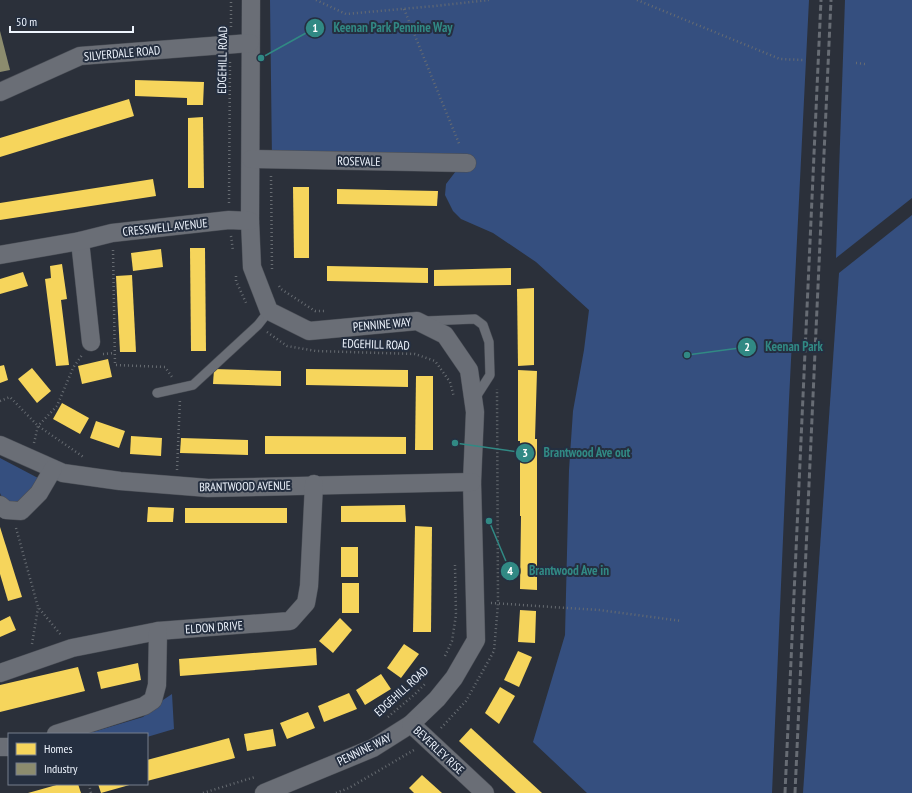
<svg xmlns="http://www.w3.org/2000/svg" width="912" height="793" viewBox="0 0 912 793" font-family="'PT Sans Narrow',sans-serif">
  <rect width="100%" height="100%" fill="#2b303a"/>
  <g fill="#354f7f">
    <polygon points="270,0 809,0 789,400 772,793 587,793 533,742 565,635 569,470 573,411 584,350 589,310 536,262 493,233 461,219 453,211 445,195 446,184 456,171 272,160"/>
    <polygon points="845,0 912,0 912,198 836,258"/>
    <polygon points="912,215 912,793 803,793 839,273"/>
    <path d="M0,458L38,478C27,496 27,505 3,500L0,493Z"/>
    <polygon points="172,694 174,729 147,737 147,734 86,734 143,717 160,702"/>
  </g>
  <g fill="#f6d55c">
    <polygon points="135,80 204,82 203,105 187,105 187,98 135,96"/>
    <polygon points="129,99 134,116 0,157 0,138"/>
    <polygon points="203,117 204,188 188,188 188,118"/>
    <polygon points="153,179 156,196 0,220 0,203"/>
    <polygon points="293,187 309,187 309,258 294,258"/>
    <polygon points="337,189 438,191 437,206 337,204"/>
    <polygon points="190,248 205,248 206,351 191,351"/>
    <polygon points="161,249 163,267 133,271 131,253"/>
    <polygon points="62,264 67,299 61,300 69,365 56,366 45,279 51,278 50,266"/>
    <polygon points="327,266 428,268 428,283 327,281"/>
    <polygon points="511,268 511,285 434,286 434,270"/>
    <polygon points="23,272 28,286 0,294 0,279"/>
    <polygon points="132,275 136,352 120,352 116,276"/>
    <polygon points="534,288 534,365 518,366 517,289"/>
    <polygon points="108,359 112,377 82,384 78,366"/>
    <polygon points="4,365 8,380 0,383 0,366"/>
    <polygon points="32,368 51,391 37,403 18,379"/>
    <polygon points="214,369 281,371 281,386 213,384"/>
    <polygon points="306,369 408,370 408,387 306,385"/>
    <polygon points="518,370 537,371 535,439 537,439 537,590 520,589 521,516 520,516 520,441 518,441"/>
    <polygon points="416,376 433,376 433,450 415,450"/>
    <polygon points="62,403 89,418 80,434 53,419"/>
    <polygon points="96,421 125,431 119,448 90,438"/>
    <polygon points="131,436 162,438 161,456 130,454"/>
    <polygon points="265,436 406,437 406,454 265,454"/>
    <polygon points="181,438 248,440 248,455 180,453"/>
    <polygon points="405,505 406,522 341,522 341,506"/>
    <polygon points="148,507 174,508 173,522 147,522"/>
    <rect x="185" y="508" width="102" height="15"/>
    <polygon points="415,526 432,527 431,632 413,632"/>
    <polygon points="0,527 22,597 8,601 0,574"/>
    <rect x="341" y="547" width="17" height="30"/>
    <rect x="342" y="583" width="17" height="30"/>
    <polygon points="520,610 536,611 535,643 518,642"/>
    <polygon points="10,616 16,630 0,637 0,621"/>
    <polygon points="340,618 352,630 333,653 319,641"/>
    <polygon points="404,644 419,654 401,678 387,668"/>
    <polygon points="316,648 317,665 180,676 179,659"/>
    <polygon points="518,651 532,657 519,687 504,680"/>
    <polygon points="138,663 141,680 101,689 97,672"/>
    <polygon points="78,667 85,691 0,712 0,685"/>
    <polygon points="381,674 391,689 365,705 356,690"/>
    <polygon points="500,687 515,696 499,724 485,713"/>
    <polygon points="349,693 357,709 324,722 318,706"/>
    <polygon points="308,712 315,728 287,739 280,723"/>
    <polygon points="471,728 542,793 516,793 459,741"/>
    <polygon points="273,729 276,746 247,751 244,734"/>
    <polygon points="229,738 235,758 147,781 147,760"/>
    <polygon points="422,775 442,793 414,793 409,788"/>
    <polygon points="60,784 78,784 81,793 28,793"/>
    <polygon points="98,784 133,784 101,793"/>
  </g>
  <polygon fill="#8c8c6e" points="0,31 10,70 0,72"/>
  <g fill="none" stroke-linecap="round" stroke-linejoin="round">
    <g stroke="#494d55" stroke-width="10">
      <g id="lane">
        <polyline points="426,321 475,319 483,325 489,342 490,375 474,400"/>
        <polyline points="157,393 193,385 258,325 269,311"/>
      </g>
    </g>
    <g stroke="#494d55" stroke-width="19">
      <g id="street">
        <polyline points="251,0 250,221 252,267 269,311 309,331 417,321 445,335 469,370 475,412 472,482 476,640 454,678 437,699 411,724 373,748 264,793"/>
        <polyline points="0,92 80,56 250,43"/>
        <polyline points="251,159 467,163"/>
        <polyline points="80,241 91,342"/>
        <polyline points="0,255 80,241 112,233 229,220 250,221"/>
        <polyline points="0,445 63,473 120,481 208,488 472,482"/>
        <polyline points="0,505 6,510 21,511 39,493 53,469"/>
        <polyline points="0,673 72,648 158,631 290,621 306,603 309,586 314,484"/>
        <polyline points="411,724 485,793"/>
        <polyline points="56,734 144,706 153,700 157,685 158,631"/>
        <polyline points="0,747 9,747"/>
      </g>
    </g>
    <g stroke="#676c72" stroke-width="2.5" stroke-dasharray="1 3" stroke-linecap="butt">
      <polyline points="316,0 346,14 435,6 489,0"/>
      <polyline points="637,0 780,59 804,60"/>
      <polyline points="404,9 460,146"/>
      <polyline points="231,27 231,0"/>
      <polyline points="856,63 865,64"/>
      <polyline points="271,176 272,269"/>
      <polyline points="229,203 230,60"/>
      <polyline points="231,236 233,251"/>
      <polyline points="113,250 115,365 165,367 172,377"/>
      <polyline points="236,276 236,281 247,305"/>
      <polyline points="279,286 281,289 315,311 324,311"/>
      <polyline points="267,332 287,346 316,351 415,354 435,361 450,382 454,397"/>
      <polyline points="103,354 114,353"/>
      <polyline points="0,401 10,397 38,426 85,458"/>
      <polyline points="34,443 38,426 57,406 73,368 82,355"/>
      <polyline points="177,470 180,399"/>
      <polyline points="16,528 38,607 61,635"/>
      <polyline points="491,603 599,610 682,621"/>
      <polyline points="32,644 38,608"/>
      <polyline points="445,656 452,641 456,615 455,565"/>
      <polyline points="388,717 415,694 426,683"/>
      <polyline points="441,728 466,701 494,651 498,604 497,389"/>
      <polyline points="89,784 91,793"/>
      <polyline points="203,793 255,777"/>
      <polyline points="336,793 349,788 414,750"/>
    </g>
    <use href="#lane" stroke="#6a6e76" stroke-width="9"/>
    <use href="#street" stroke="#6a6e76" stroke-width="18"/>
    <g stroke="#676c74" stroke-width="3" stroke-dasharray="6 3" stroke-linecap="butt">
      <polyline points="785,793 821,0"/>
      <polyline points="795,793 831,0"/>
    </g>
  </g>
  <g text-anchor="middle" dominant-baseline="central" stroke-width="4" stroke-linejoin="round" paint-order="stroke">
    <g font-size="12" fill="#eff5fe" stroke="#252f40">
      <text transform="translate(122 53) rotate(-5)">SILVERDALE ROAD</text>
      <text transform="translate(222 60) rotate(-89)">EDGEHILL ROAD</text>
      <text transform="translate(359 161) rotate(1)">ROSEVALE</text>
      <text transform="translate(165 227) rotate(-6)">CRESSWELL AVENUE</text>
      <text transform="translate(382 324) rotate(-5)">PENNINE WAY</text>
      <text transform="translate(376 344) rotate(2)">EDGEHILL ROAD</text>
      <text transform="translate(245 486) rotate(-1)">BRANTWOOD AVENUE</text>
      <text transform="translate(214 627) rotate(-4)">ELDON DRIVE</text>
      <text transform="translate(401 691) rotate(-42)">EDGEHILL ROAD</text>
      <text transform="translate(364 749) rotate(-26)">PENNINE WAY</text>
      <text transform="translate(439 750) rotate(43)">BEVERLEY RISE</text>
    </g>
  </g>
  <path fill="none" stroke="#318984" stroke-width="1.5" d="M261 58L315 28M687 355L747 347M455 443L525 453M489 521L510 571"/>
  <g fill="#318984" stroke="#252f40" stroke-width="1.5">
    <circle cx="261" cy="58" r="4"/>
    <circle cx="687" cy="355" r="4"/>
    <circle cx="455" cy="443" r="4"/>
    <circle cx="489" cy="521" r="4"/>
    <circle cx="315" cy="28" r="10"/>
    <circle cx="747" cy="347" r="10"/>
    <circle cx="525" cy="453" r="10"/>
    <circle cx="510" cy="571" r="10"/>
  </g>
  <g font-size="12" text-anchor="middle" font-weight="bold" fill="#fff">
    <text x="315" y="32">1</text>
    <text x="747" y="351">2</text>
    <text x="525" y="457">3</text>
    <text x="510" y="575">4</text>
  </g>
  <g font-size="13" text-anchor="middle" font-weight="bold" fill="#318984" stroke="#252f40" stroke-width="4" stroke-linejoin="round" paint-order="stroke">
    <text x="393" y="32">Keenan Park Pennine Way</text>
    <text x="794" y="351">Keenan Park</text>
    <text x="587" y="457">Brantwood Ave out</text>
    <text x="569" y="575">Brantwood Ave in</text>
  </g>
  <rect x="8" y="733" width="140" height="52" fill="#252f40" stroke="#767e8c"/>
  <rect x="16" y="743" width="20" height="12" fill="#f6d55c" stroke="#767e8c"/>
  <text x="44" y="753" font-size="12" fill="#eff5fe">Homes</text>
  <rect x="16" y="763" width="20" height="12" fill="#8c8c6e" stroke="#767e8c"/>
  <text x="44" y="773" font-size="12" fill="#eff5fe">Industry</text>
  <path d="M10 26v6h123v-6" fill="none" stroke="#eff5fe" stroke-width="2"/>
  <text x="16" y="26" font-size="12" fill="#eff5fe" stroke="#252f40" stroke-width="3" paint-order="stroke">50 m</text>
</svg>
